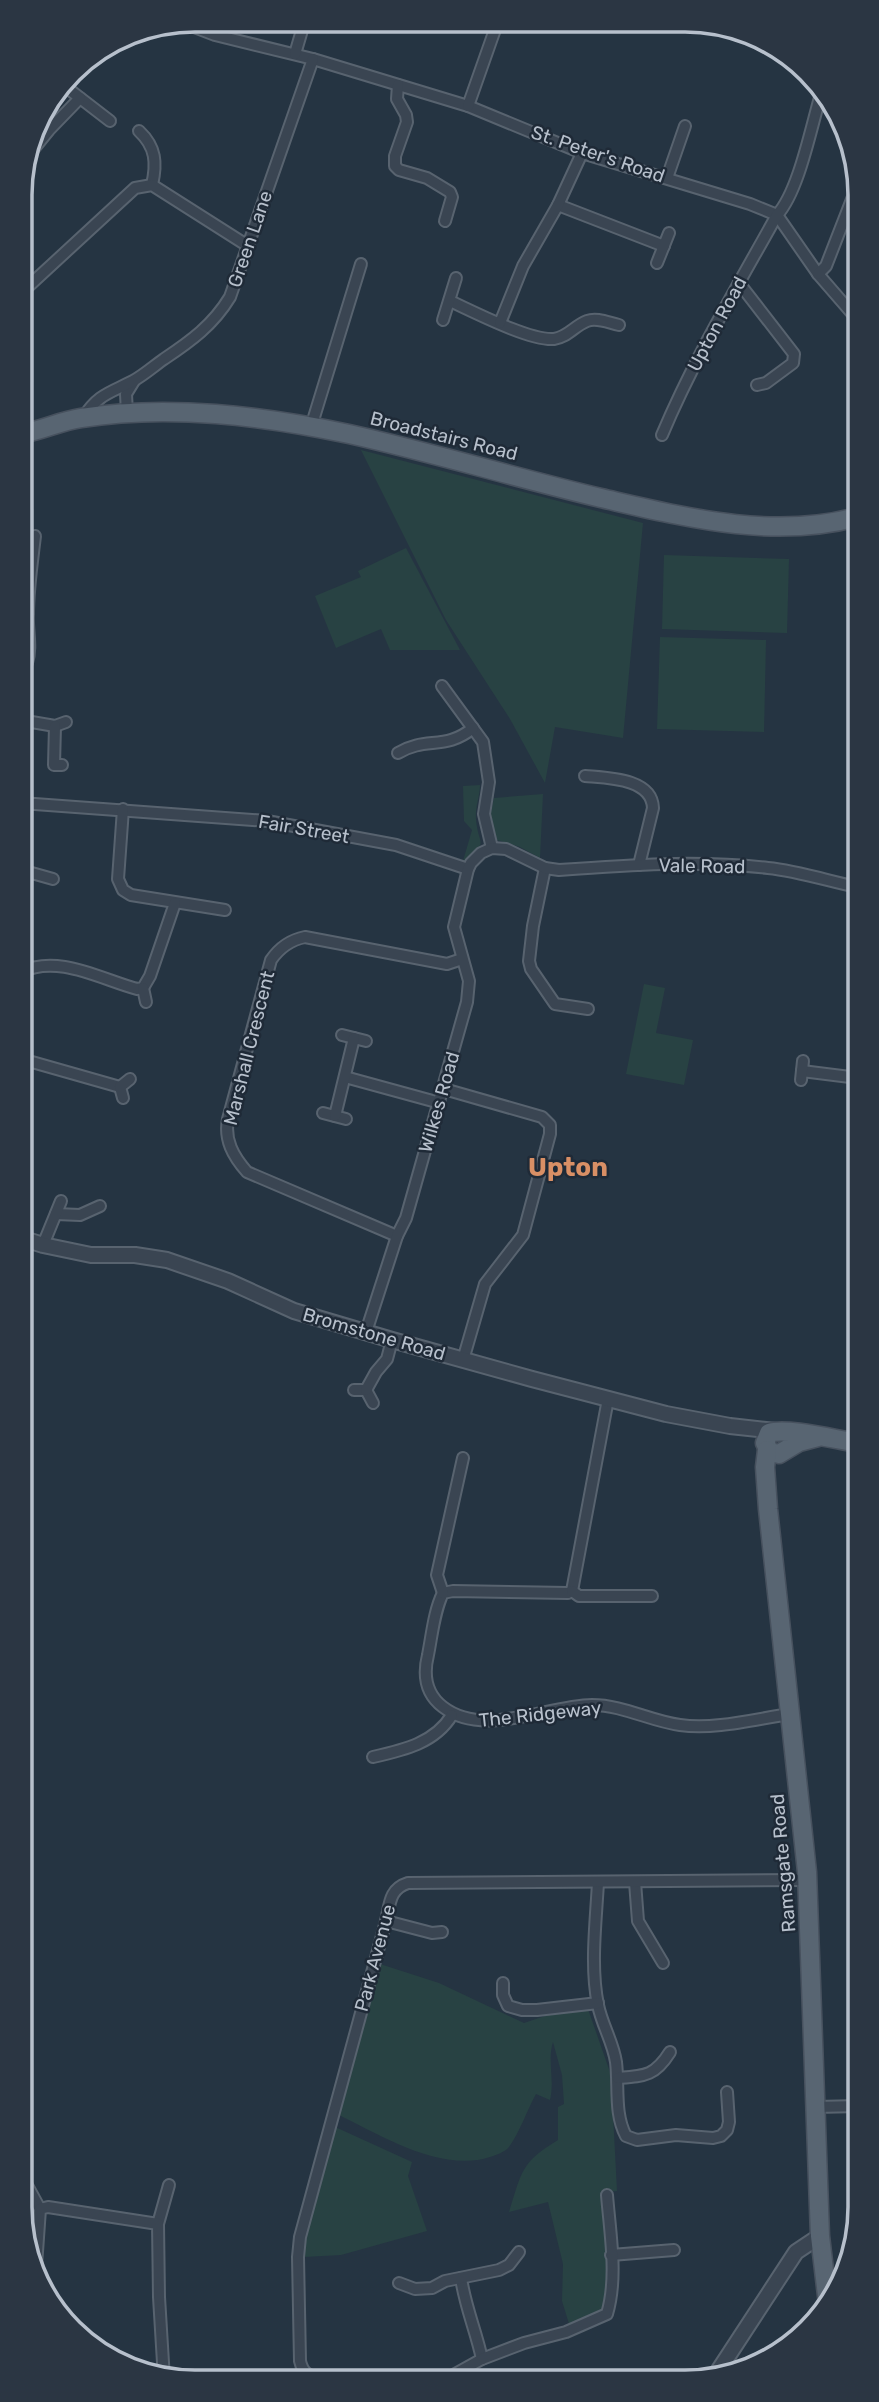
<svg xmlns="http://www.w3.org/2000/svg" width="879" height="2402" viewBox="0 0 879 2402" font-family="Rubik,sans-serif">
  <rect width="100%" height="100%" fill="#253442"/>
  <g fill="#284243">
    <polygon points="361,450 643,523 623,738 555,727 545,783 510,719 446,620"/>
    <polygon points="406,548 460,650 390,650 381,629 336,648 315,596 361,577 358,571"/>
    <polygon points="664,555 789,559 787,633 662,629"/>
    <polygon points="660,637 766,640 764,732 657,729"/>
    <path d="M480,785C480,796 475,807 476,819C478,847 491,840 463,861L472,830L464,821L463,786Z"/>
    <polygon points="543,794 540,858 520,847 497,840 490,816 494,798"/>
    <polygon points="644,984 665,988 656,1033 693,1040 684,1085 626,1074"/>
    <path d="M377,1963L439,1983L524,2023L554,2013L588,2009L611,2075L617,2191L606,2192L609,2249L607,2306L590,2318L570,2327L562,2301L563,2264L548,2202L509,2212C522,2172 520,2163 558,2140V2107L564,2104L562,2075L553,2042C547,2061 555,2080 550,2100L536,2094C527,2110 520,2132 509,2147C505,2152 496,2155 490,2157C441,2173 380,2135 337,2114Z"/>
    <polygon points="333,2126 412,2162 408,2176 427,2231 341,2255 304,2257 307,2226"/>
  </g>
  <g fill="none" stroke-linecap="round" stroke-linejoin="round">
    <g stroke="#58636f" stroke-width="14">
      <g id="minor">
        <polyline points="181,22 215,35 313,59 468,106 582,153 750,204 777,215 818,274 857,319"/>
        <polyline points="701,23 744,36"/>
        <polyline points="295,54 305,20"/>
        <polyline points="62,84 110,121"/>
        <polyline points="398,85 397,99 406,115 407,122 395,156 395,166 399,170 427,178 450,192 452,197 445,221"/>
        <polyline points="468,106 498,21"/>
        <path d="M139,131C156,147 157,163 152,185"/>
        <polyline points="27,157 49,130 80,98"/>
        <polyline points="667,178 685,126"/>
        <polyline points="558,205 664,246"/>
        <polyline points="657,263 669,233"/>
        <polyline points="818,274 826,266 856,189"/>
        <polyline points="739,283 794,354 793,363 766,383 757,385"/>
        <polyline points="20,294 135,188 152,185 248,246"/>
        <path d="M450,301C474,312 530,341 554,339C568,337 574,326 587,321C597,317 609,323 619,325"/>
        <polyline points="443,320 456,278"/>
        <polyline points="500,323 523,266 558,205 582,153"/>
        <polyline points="127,413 126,394 134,381"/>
        <path d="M83,418C98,394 110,393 133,381C144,375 154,366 164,359C191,341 213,325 230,297L313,59"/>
        <polyline points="311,427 361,264"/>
        <path d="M662,435C694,359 737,287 777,215C799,191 811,127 821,94"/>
        <path d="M20,667L27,663C32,647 27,630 28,614C28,588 32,562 35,536"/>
        <polyline points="442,686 483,742 489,782 484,814 492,848"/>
        <polyline points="20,720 55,726 66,722"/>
        <polyline points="55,726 54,765 62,765"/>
        <path d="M398,753C426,736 445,751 473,728"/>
        <path d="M585,776C607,778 652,778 653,808L639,865"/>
        <polyline points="21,803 267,821 396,845 468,869"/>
        <polyline points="123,809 118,879 123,890 131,895 225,910"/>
        <polyline points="545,868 533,926 529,961 531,969 555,1004 588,1009"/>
        <polyline points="21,870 53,879"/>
        <path d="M21,972C58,954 100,979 137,989L143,988L150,976L175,903"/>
        <polyline points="143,988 146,1002"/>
        <polyline points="342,1035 366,1041"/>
        <polyline points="21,1062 32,1062 120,1087"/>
        <polyline points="802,1071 858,1078"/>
        <polyline points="345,1077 440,1103"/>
        <polyline points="801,1080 803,1061"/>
        <polyline points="444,1089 542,1117 550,1125 550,1134 523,1235 485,1284 463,1360"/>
        <polyline points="123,1098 120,1087 130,1079"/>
        <polyline points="323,1113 346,1119"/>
        <polyline points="335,1116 354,1038"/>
        <polyline points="21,1177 22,1178"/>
        <polyline points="56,1214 80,1215 100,1206"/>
        <path d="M397,1236L247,1172C233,1156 224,1140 228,1119L271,960C280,947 290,940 305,937L447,964L462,959"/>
        <polyline points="43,1245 61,1201"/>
        <path d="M366,1332L397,1236L406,1218L467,1002L469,981L454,927L468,869L471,863L481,853L492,848L506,849L545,868L559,870C628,865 698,860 768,868C798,871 828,881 857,887"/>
        <polyline points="354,1390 366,1390 373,1403"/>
        <polyline points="366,1390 376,1372 387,1359 392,1340"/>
        <path d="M608,1399L572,1591L568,1593L453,1591L443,1593C434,1611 432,1635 428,1655C423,1675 426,1694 443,1707C483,1738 545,1706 592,1705C623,1705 650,1721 680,1725C715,1730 755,1719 790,1714"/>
        <polyline points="572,1591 579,1596 652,1596"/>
        <polyline points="443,1593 437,1575 463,1458"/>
        <path d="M373,1757C404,1750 435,1743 452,1715"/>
        <path d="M598,1882C596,1922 590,1966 598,2005C602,2025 613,2042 616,2062C619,2086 614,2114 626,2136L637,2140L676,2135L713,2138L721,2136L727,2130L729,2122L727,2092"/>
        <polyline points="635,1882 638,1921 663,1963"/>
        <polyline points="386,1921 432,1933 442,1932"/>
        <polyline points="503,1983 503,1995 508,2006 522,2010 537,2010 598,2003"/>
        <path d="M618,2078C645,2076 655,2076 670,2052"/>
        <polyline points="816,2107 859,2106"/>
        <polyline points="23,2178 40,2209"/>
        <polyline points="158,2224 169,2185"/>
        <polyline points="611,2255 674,2250"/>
        <polyline points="36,2266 40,2209 48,2207 158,2224 159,2297 164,2379"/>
        <path d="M461,2278C465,2306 476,2331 482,2359"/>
        <polyline points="399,2283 415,2289 432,2288 445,2281 499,2270 509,2265 519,2252"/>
        <polyline points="718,2374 754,2366"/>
        <path d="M322,2379C309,2376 303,2374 300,2361L298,2257L300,2237L386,1921C390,1904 389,1889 408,1883L808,1880"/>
        <path d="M446,2379L482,2359L524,2343L566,2332L607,2314C618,2277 610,2233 607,2195"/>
      </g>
    </g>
    <g stroke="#58636f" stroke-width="18">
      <g id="tertiary">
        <polyline points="21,1238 43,1245 91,1255 135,1255 167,1260 228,1281 294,1311 392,1340 532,1379 666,1414 730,1426 776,1431"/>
        <polyline points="713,2379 796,2252 820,2236"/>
      </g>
    </g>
    <g stroke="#47515e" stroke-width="21">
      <g id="primary">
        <path d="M20,434C41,431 60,421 81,418C169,404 263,416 349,434C434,453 517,478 601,498C684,517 772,540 857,517"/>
        <path d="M818,1437L799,1442L779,1454L770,1452L765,1443L769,1433C787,1427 837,1440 858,1443"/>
        <polyline points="767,1450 765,1467 768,1509 807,1872 820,2236 828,2304"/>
      </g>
    </g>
    <use href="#minor" stroke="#3a4552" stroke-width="10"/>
    <use href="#tertiary" stroke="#3a4552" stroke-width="14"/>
    <use href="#primary" stroke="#586572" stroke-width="18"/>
  </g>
  <g text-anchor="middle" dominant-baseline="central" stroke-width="5" stroke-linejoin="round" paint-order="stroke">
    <g font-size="19" fill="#b7c0cc" stroke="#1f2a37">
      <text transform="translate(598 154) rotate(19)">St. Peter's Road</text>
      <text transform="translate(250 239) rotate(-71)">Green Lane</text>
      <text transform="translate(717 324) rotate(-62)">Upton Road</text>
      <text transform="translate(444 436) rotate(14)">Broadstairs Road</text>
      <text transform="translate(304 829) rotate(10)">Fair Street</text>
      <text transform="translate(702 866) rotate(1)">Vale Road</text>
      <text transform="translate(249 1048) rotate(-76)">Marshall Crescent</text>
      <text transform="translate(439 1102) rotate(-74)">Wilkes Road</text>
      <text transform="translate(374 1334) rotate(16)">Bromstone Road</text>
      <text transform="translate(540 1714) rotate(-6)">The Ridgeway</text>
      <text transform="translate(783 1863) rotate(-95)">Ramsgate Road</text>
      <text transform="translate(375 1958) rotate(-75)">Park Avenue</text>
    </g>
    <g font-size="26" font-weight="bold" fill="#d98f65" stroke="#1f2a37">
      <text x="568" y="1167">Upton</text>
    </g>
  </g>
  <path d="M0 0H879V2402H0ZM195 32H685A163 163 0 0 1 848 195V2207A163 163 0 0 1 685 2370H195A163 163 0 0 1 32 2207V195A163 163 0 0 1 195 32Z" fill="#2b3643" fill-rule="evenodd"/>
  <path fill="none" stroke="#b7c0cc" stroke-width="3.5" d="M195 32H685A163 163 0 0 1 848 195V2207A163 163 0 0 1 685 2370H195A163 163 0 0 1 32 2207V195A163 163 0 0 1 195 32Z"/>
</svg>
